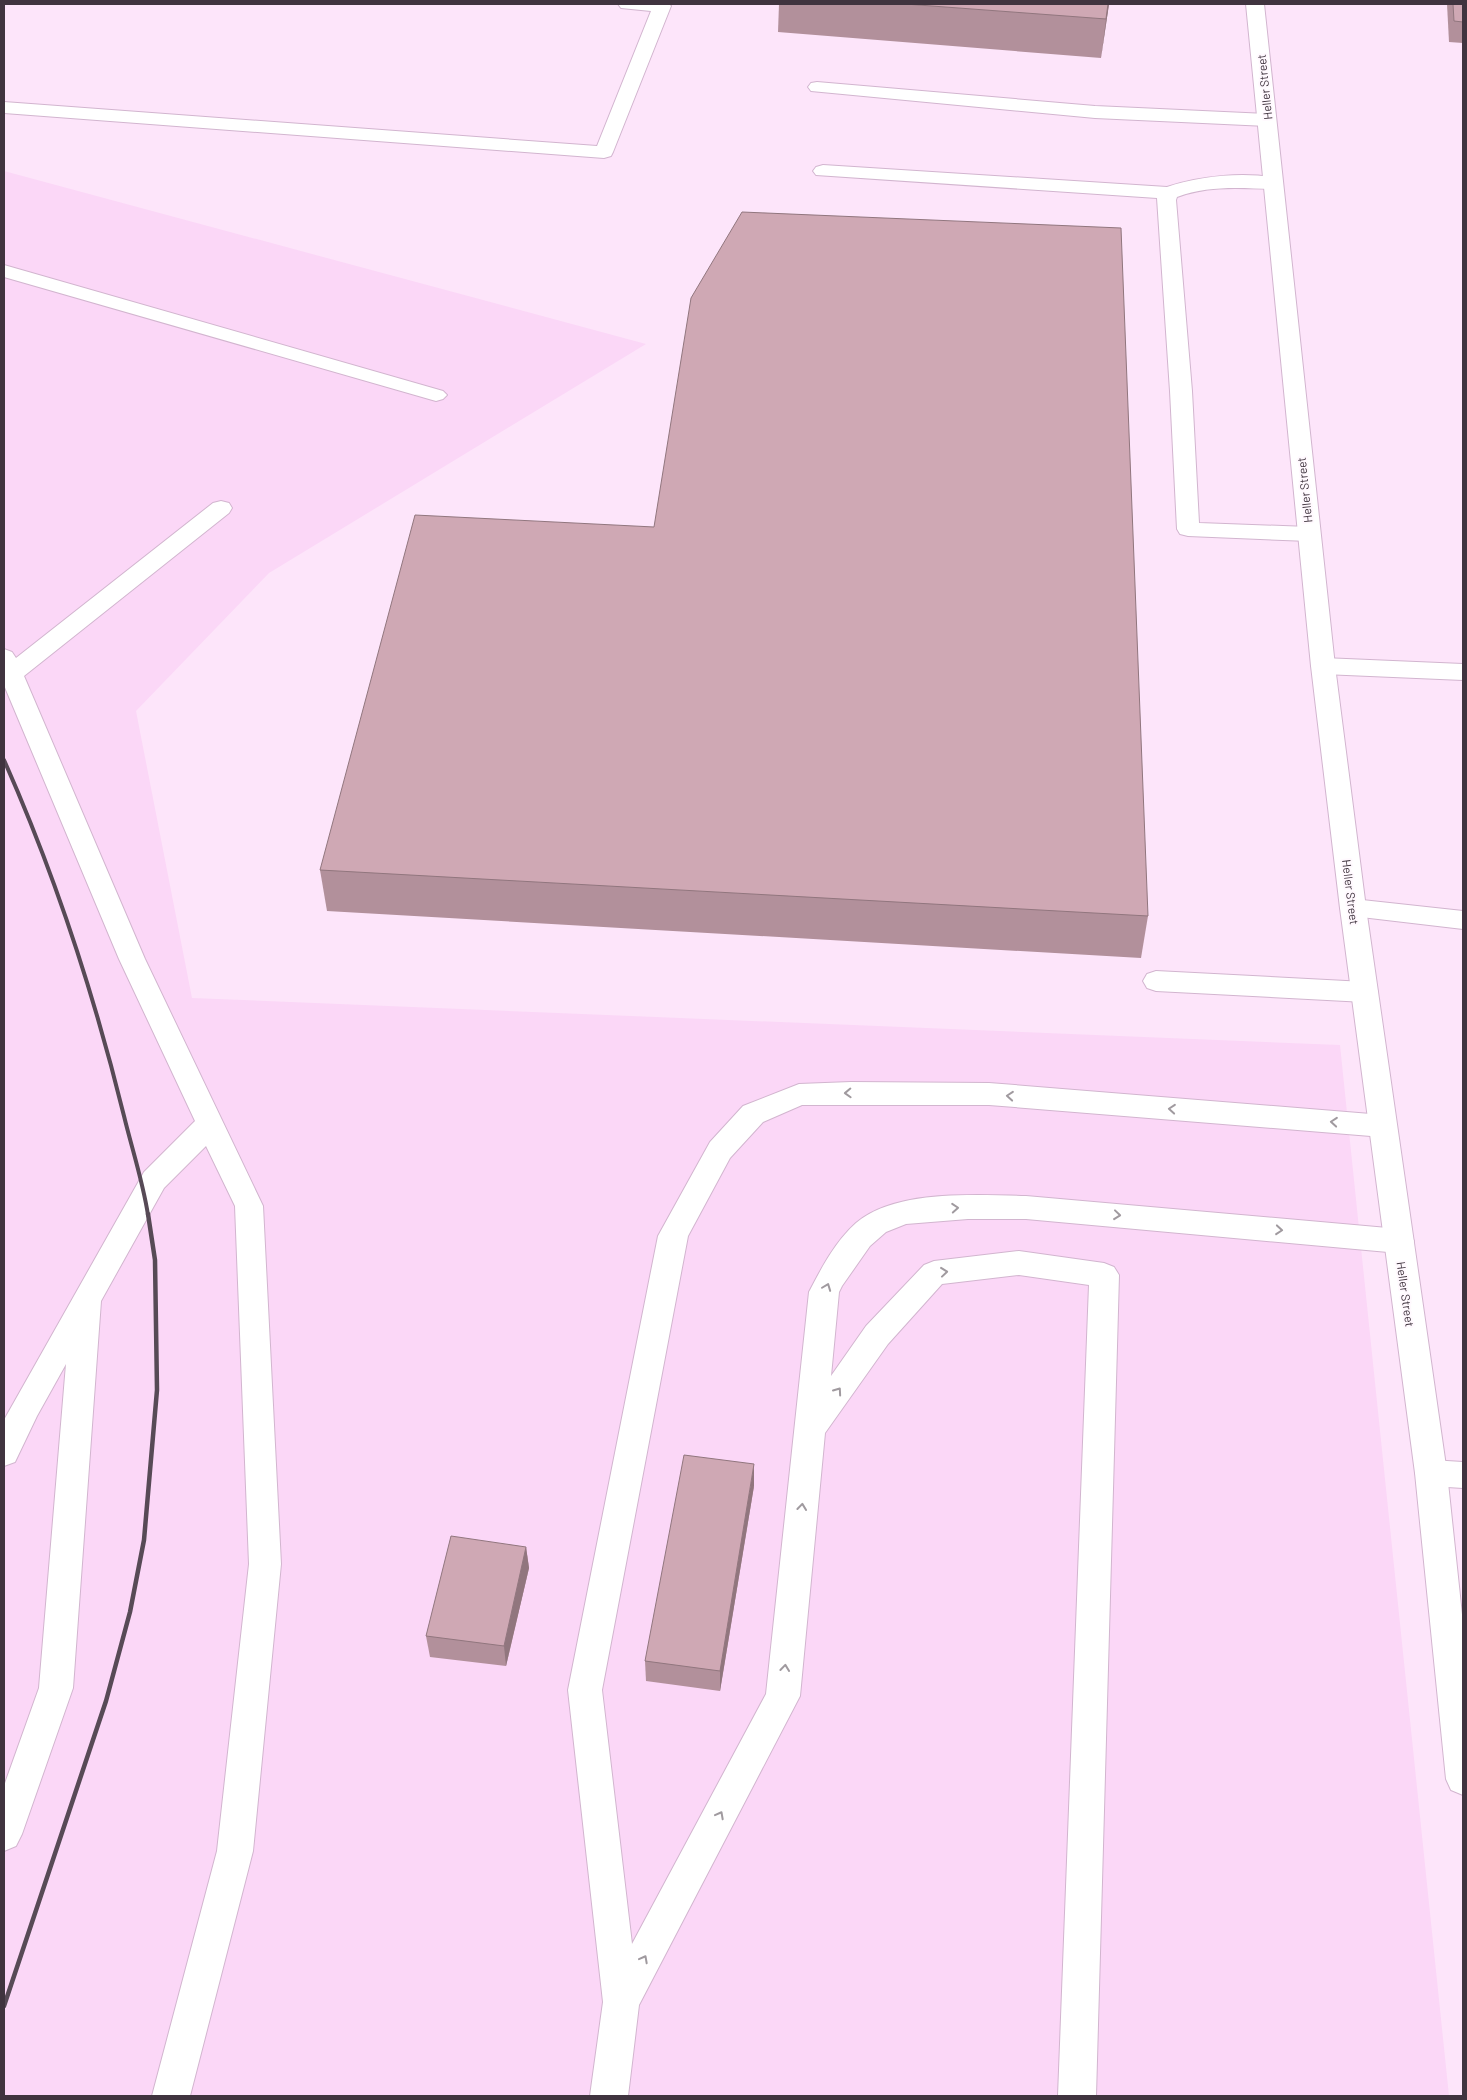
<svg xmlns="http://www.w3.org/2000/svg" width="1467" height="2100" viewBox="0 0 1467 2100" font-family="Barlow,sans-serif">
  <rect width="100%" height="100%" fill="#fde5fa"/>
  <polygon fill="#fbd7f7" points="4,171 646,344 269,573 136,711 192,998 1340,1045 1449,2096 4,2096"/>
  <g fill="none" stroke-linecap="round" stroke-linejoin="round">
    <g stroke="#d2b5cf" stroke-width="2">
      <g id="service">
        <polygon points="618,4 669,4 671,6 613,152 611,156 604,158 4,113 4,102 597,146 651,11 621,8"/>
        <polygon points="817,82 1095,106 1267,114 1274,116 1276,120 1274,124 1267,126 1095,118 811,91 808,87 811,83"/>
        <path d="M823,165L1167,187C1199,176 1247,171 1280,179L1283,183L1280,187L1273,189C1241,188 1208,185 1177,197L1176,200L1192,391L1199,523L1309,527L1317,529L1320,534L1317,539L1309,541L1188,536L1180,534L1177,529L1170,391L1157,198L816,175L813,171L816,167Z"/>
        <polygon points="4,265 443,391 447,395 443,399 436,401 429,399 4,277"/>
        <polygon points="221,501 229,503 232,508 229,513 24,676 145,959 263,1206 281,1564 253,1851 190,2096 152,2096 217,1851 249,1564 235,1206 206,1146 164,1188 101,1301 73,1688 22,1834 16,1846 4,1851 4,1786 39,1688 66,1364 37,1416 15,1462 4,1466 4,1420 144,1172 195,1121 119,959 4,685 4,649 12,652 16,658 213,503"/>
        <polygon points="1323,658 1463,664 1463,680 1323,674 1315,671 1311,666 1315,661"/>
        <polygon points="1353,899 1463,911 1463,929 1344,915 1340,908 1344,901"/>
        <polygon points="1156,971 1365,982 1375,985 1378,992 1375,999 1365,1002 1156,991 1147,988 1143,981 1147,974"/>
        <path d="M851,1082L989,1083L1383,1115L1393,1118L1397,1126L1393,1134L1383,1137L989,1105H802L763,1122L730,1158L688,1236L602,1690L632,1944L766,1694L809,1292C822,1267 835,1242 856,1223C896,1189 976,1195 1026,1196L1399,1229L1409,1233L1414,1241L1409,1249L1399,1253L1026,1219H968L906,1224L886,1232L870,1246L842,1286L839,1292L831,1376L866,1326L924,1265L934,1261L1019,1251L1104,1263L1114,1267L1119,1275L1096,2096H1058L1089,1285L1019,1275L942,1284L888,1344L825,1433L800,1696L639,2005L628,2096H590L603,2002L568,1690L658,1236L710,1142L743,1106L799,1084Z"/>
        <polygon points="1431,1460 1463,1462 1463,1488 1431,1486 1420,1483 1415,1473 1420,1463"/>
      </g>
    </g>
    <g stroke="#d2b5cf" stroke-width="2">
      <polygon id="minor" points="1246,4 1264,4 1335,666 1366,908 1447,1473 1463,1624 1463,1795 1451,1790 1446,1779 1415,1473 1340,908 1311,666"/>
    </g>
    <use href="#service" fill="#fff" fill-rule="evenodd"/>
    <use href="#minor" fill="#fff" fill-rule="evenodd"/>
    <path stroke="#574a56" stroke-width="4" d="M4,760C55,875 94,994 124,1116C132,1149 143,1182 148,1215"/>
    <polyline stroke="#574a56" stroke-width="4.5" points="4,2006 106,1701 130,1612 144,1540 157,1390 155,1260 148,1214"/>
  </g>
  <g fill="#b2909b">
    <polygon points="779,4 1109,4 1101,58 778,32"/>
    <polygon points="1447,4 1463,4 1463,43 1449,42"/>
    <polygon points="654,527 1148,916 1141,958 327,911 320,870"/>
    <polygon points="754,1486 720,1691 646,1681 645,1661"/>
    <polygon points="526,1547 529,1568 506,1666 430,1657 426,1636"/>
  </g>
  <g fill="#91767e">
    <polygon points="1108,4 1109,4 1101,58 1106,19"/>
    <polygon points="754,1464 754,1486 720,1691 720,1671"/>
    <polygon points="526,1547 529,1568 506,1666 504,1646"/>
  </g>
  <g fill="#cfa8b4" stroke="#91767e">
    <polygon points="905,4 1108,4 1106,19"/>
    <polygon points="1453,4 1463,4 1463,22 1454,21"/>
    <polygon points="742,212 1121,228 1148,916 320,870 415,515 654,527 691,298"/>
    <polygon points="684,1455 754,1464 720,1671 645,1661"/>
    <polygon points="451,1536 526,1547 504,1646 426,1636"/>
  </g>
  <defs><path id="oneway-chevron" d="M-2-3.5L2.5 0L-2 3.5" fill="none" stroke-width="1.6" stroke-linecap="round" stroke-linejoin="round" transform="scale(1.25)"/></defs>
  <g stroke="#a09a9f">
    <use href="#oneway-chevron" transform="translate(848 1093) rotate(178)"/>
    <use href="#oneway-chevron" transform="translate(1010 1096) rotate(-175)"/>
    <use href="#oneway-chevron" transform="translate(1172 1109) rotate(-175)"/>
    <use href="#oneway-chevron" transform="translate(1334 1122) rotate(-175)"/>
    <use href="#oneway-chevron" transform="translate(955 1208) rotate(-4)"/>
    <use href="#oneway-chevron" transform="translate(1117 1215) rotate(6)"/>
    <use href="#oneway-chevron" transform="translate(1279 1230) rotate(5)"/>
    <use href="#oneway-chevron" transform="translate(944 1272) rotate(-6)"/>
    <use href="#oneway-chevron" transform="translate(827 1287) rotate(-69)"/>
    <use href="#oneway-chevron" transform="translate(838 1391) rotate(-55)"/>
    <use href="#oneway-chevron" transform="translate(802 1507) rotate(-84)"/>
    <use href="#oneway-chevron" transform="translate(785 1668) rotate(-84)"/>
    <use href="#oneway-chevron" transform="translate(720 1815) rotate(-62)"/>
    <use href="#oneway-chevron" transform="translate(644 1959) rotate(-62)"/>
  </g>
  <g text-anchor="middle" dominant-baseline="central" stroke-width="4" stroke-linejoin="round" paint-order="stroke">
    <g font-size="12" fill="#40343f" stroke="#fff9fe">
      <text transform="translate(1264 87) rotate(-96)">Heller Street</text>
      <text transform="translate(1304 490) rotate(-96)">Heller Street</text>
      <text transform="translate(1351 892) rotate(83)">Heller Street</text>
      <text transform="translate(1406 1294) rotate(82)">Heller Street</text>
    </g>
  </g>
  <rect width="1467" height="2100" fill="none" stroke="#40343f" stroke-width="10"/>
</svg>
